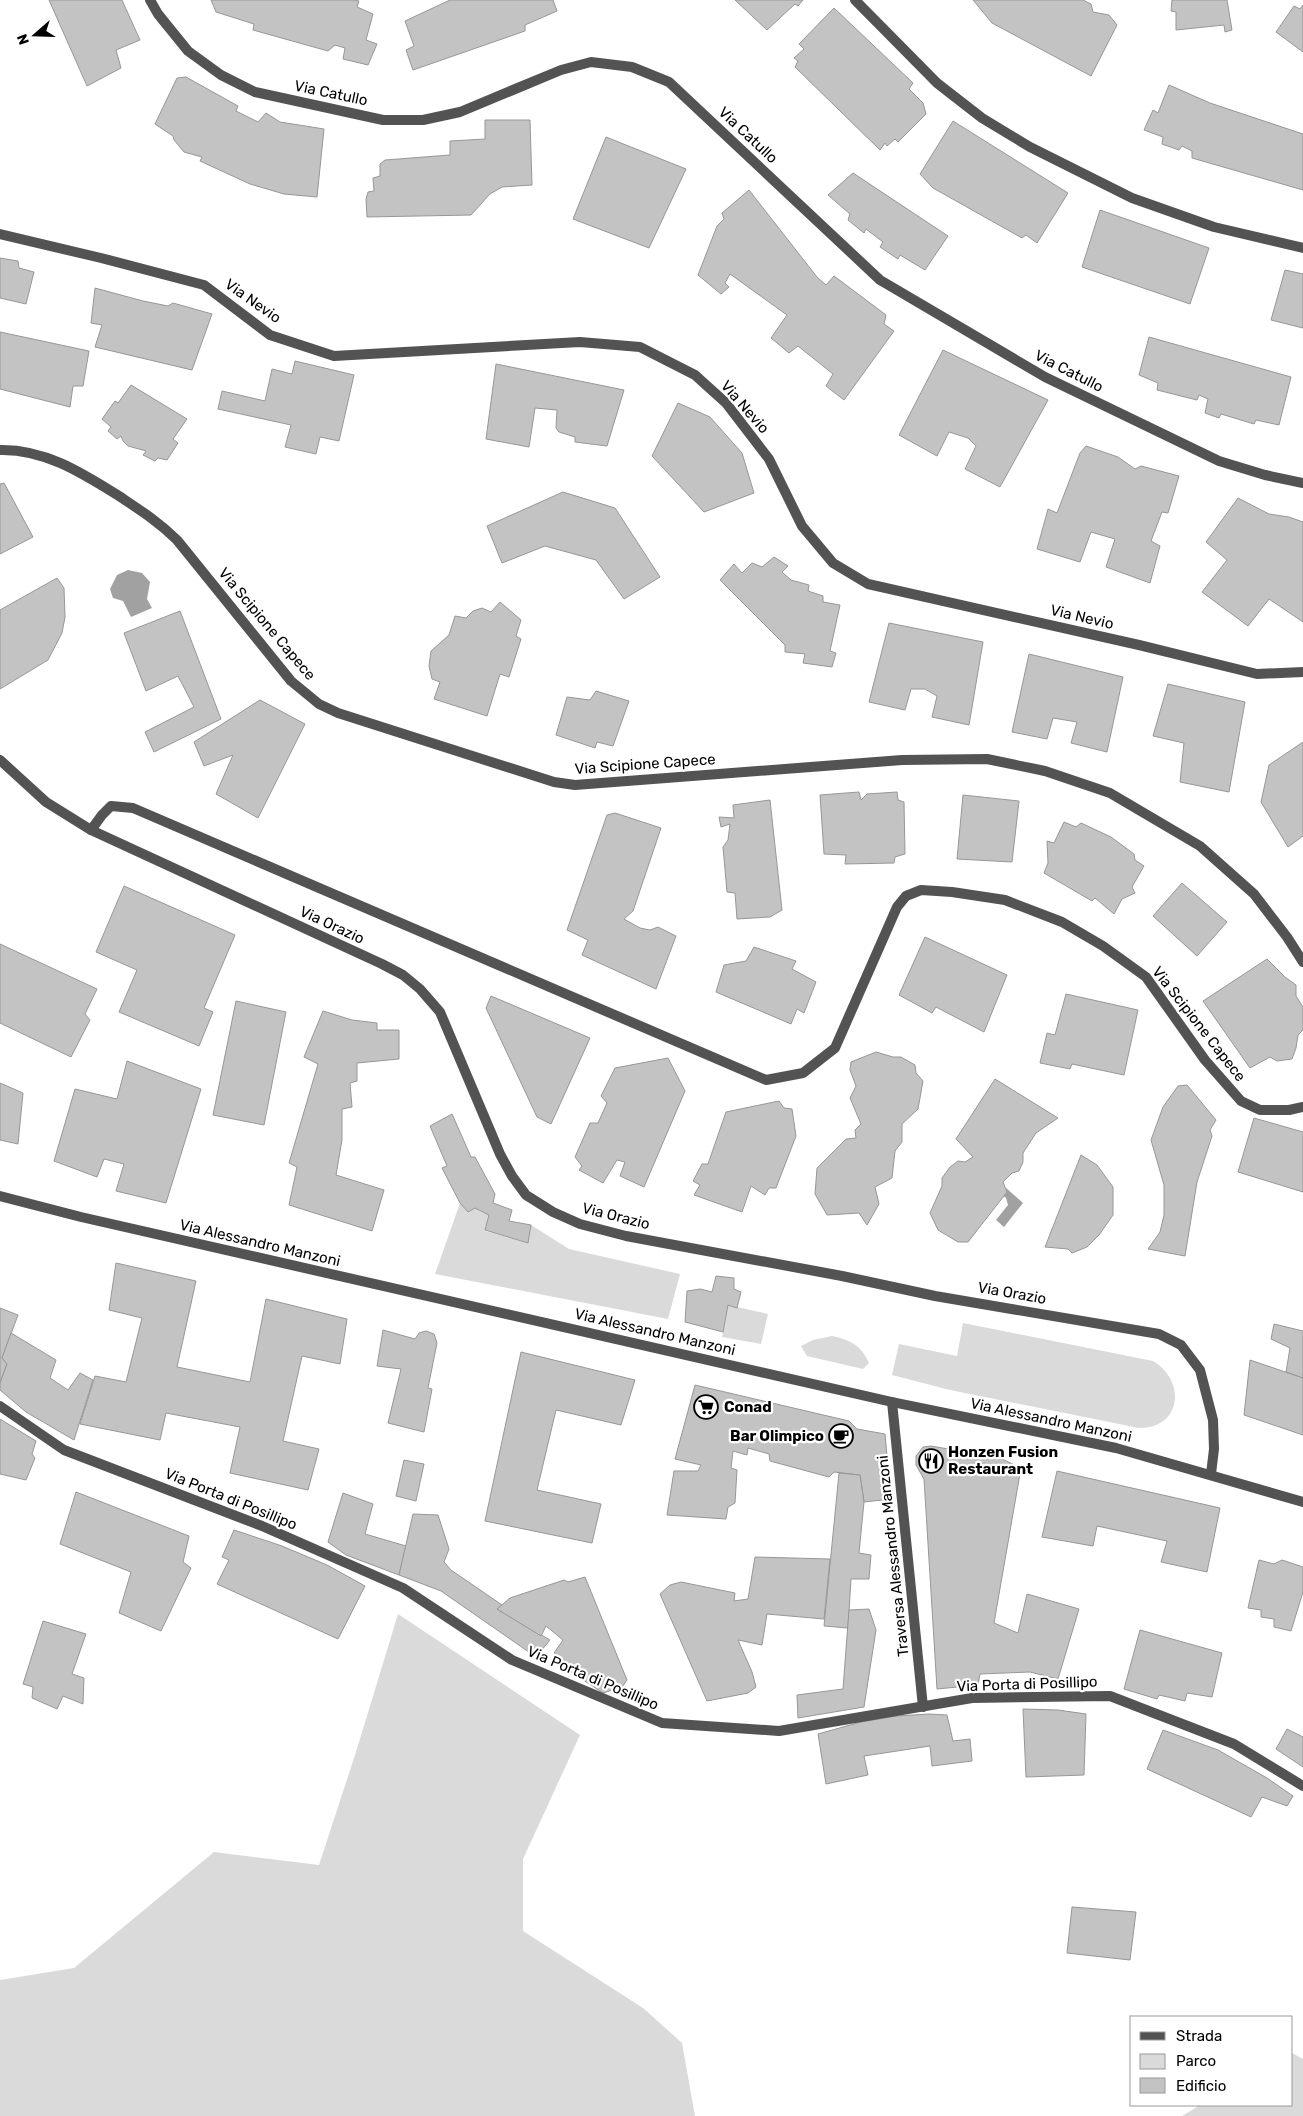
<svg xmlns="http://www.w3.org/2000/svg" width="1303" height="2116" viewBox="0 0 1303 2116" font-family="Rubik,sans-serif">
  <rect width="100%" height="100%" fill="#fff"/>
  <g fill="#dadada">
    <polygon points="460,1203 468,1212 475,1208 489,1215 485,1231 528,1243 531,1225 569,1249 680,1274 668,1319 435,1274"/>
    <polygon points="728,1305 768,1314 761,1344 722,1337"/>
    <path d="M963,1323L1153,1361C1187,1381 1181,1429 1139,1428L950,1390L892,1375L899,1344L957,1356Z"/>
    <path d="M832,1336C850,1340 861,1345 869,1363L863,1369L807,1356L801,1346L813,1340Z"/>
    <polygon points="398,1614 580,1735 523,1859 523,1931 643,2008 682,2043 695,2116 0,2116 0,1980 74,1968 214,1852 319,1865 356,1752"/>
    <polygon points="1292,2053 1303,2059 1303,2116 1182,2116 1200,2105 1292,2105"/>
  </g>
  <g fill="#a1a1a1">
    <polygon points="128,570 142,573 150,582 147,599 152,608 131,617 123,601 113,598 110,589 117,575"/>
    <polygon points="1006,1188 1023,1203 1004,1227 996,1220 1008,1205 1006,1198 1001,1194"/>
  </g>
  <g fill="#c3c3c3" stroke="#979797">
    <polygon points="49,0 122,0 140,40 116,50 121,68 87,86"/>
    <polygon points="211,0 355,0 359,1 357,7 373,14 366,40 377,44 368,65 343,59 345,48 335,45 328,51 253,30 254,24 216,12"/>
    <polygon points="450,0 553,0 557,11 525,25 525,31 413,70 406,50 414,46 405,21"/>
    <polygon points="735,0 803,0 798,6 795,4 767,30"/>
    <polygon points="973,0 1083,0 1091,4 1093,12 1109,15 1117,25 1091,76 992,23"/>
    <polygon points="1172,0 1227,0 1232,30 1225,32 1224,25 1176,30 1176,12 1171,11"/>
    <polygon points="1303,5 1303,52 1276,32 1294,6 1300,9"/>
    <polygon points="834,8 913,83 909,89 923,103 926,114 898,142 895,139 887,146 885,143 880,150 795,67 798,61 794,58 804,49 799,44"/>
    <polygon points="186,77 238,106 236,111 258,122 266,113 280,122 324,129 317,197 284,194 250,184 200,161 202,157 184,152 174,140 173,136 155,124 177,78"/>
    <polygon points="1169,85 1210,103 1303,134 1303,190 1192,158 1192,151 1182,146 1179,150 1162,144 1163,137 1144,130 1153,110 1158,113"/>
    <polygon points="485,120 530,120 532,185 502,187 490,194 471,215 367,217 366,199 368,192 374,191 373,178 380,176 380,164 385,160 450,155 450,141 485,139"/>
    <polygon points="953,121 1068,193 1037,243 1026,235 1022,238 933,188 920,174"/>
    <polygon points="606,137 686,169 649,248 573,219"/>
    <polygon points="853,173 948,236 925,270 900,255 898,259 880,247 883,242 866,229 864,233 848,220 850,214 828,195"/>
    <polygon points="749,190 817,277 826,285 834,276 886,315 884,324 894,331 844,400 826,386 833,374 798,346 789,353 771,338 787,315 730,274 725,283 729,287 721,294 698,275 717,226 724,219 722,213"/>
    <polygon points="1100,210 1209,248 1190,304 1082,267"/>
    <polygon points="0,258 18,261 19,268 34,272 26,304 0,298"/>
    <polygon points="1285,270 1303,274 1303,328 1271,320"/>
    <polygon points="95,288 143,301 168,306 173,303 212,314 192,370 95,347 102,325 91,323"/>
    <polygon points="0,332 89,351 83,386 73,386 70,407 0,389"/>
    <polygon points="1149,337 1291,377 1279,425 1256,420 1254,424 1221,414 1219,418 1205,413 1208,399 1199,395 1197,400 1157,390 1158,383 1139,375"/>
    <polygon points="943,350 1048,400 1000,487 965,469 976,446 968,438 949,432 937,456 899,435"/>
    <polygon points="295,361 354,375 339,441 320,437 316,454 285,447 291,425 218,409 222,391 265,401 272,369 292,374"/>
    <polygon points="496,364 624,390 607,446 575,442 575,437 559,432 556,428 557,410 535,408 529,447 486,439"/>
    <polygon points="131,385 187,419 173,439 178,443 167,460 158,458 155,461 143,455 146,451 128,446 123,441 121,436 117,439 108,431 111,427 102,419 115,401 118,403"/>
    <polygon points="678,403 710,417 742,453 754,493 704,512 652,456"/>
    <polygon points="1086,446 1118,457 1135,469 1141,466 1179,476 1168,513 1162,512 1151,541 1160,546 1150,583 1106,567 1115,539 1091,532 1080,562 1037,549 1048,509 1057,513 1080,453"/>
    <polygon points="4,483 33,537 0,554 0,484"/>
    <polygon points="563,492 615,508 660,577 624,599 596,560 545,546 502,563 487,526"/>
    <polygon points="1238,498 1269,514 1289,517 1303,522 1303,622 1269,599 1248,626 1202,592 1227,560 1206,542"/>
    <polygon points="774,557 788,566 782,572 791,580 809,585 808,591 823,596 823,602 840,605 830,651 836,653 832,667 803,663 805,654 785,652 785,645 720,580 734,564 742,573 752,563 762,567"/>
    <polygon points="57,578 64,588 65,617 62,633 48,660 0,689 0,610"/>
    <polygon points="500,602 521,620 516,636 521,639 509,677 500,674 487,716 434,699 440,682 432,679 429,666 431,651 449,635 455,616 466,618 473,611 482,608 491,612"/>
    <polygon points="180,611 221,719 154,752 145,732 194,707 178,676 146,691 124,633"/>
    <polygon points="889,623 983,642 969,725 932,717 937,696 925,689 911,689 905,710 869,702"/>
    <polygon points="1029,654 1123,677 1107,752 1071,743 1077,722 1053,718 1047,739 1012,732"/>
    <polygon points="1168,684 1245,702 1229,792 1180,782 1184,743 1153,736"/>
    <polygon points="596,691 629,701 613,746 597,742 595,748 556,735 567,697 590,700"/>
    <polygon points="260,700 305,724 258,818 216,794 233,755 204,766 194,742"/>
    <polygon points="1303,742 1303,836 1288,847 1261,802 1269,765"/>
    <polygon points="859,792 861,800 867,794 897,792 898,800 904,802 905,854 895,857 894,863 845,864 846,855 824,854 820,795"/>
    <polygon points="963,795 1019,801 1012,862 957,859"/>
    <polygon points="770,800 782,910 770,917 737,919 735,893 727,892 723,847 728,840 730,824 721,827 719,817 734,818 733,805"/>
    <polygon points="615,813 661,828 633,911 624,919 640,928 650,930 658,927 676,936 656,989 582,955 588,940 567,930 607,815"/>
    <polygon points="1064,822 1076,827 1081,823 1111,837 1134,854 1135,860 1144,866 1132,887 1135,893 1122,899 1114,914 1095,898 1092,901 1044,873 1048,863 1047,841 1054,843"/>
    <polygon points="1182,883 1227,922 1197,956 1153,916"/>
    <polygon points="124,886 235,935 204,1008 213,1012 199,1046 119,1012 137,970 96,952"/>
    <polygon points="925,937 1007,975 984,1032 936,1007 932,1013 899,995"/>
    <polygon points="0,944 97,989 85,1014 90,1020 71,1057 0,1023"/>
    <polygon points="754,947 796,961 792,969 816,982 804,1013 797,1009 791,1024 716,992 724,965 746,961"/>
    <polygon points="1267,959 1285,977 1296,985 1296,996 1303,1007 1303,1030 1298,1035 1296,1048 1292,1059 1277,1061 1270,1057 1250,1068 1203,1001"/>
    <polygon points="1066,994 1138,1010 1124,1075 1072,1064 1070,1069 1040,1063 1047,1033 1055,1035"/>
    <polygon points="491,996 590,1038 551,1124 537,1117 486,1008"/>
    <polygon points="236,1001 286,1012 264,1125 213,1115"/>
    <polygon points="323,1011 352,1020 377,1023 377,1030 399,1030 399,1059 357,1063 357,1081 350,1083 352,1107 342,1109 342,1140 336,1175 384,1190 372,1231 289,1205 297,1167 289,1163 318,1064 304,1057"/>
    <polygon points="876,1052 893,1057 901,1057 915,1065 916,1073 923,1081 918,1109 902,1124 902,1142 895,1151 892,1178 875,1187 879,1204 867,1225 859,1213 827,1215 815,1194 817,1168 846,1139 856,1138 855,1130 861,1124 850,1098 856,1086 850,1070 851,1062"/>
    <polygon points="668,1058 685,1091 644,1187 620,1176 625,1162 617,1160 603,1183 579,1170 582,1166 575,1157 590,1123 598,1123 607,1103 601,1096 615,1068"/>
    <polygon points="127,1061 201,1089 166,1203 116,1191 124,1164 104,1159 97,1177 54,1161 75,1089 117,1099"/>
    <polygon points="995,1079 1058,1118 1036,1133 1023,1153 1023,1162 1019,1171 1012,1173 1003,1182 1007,1192 968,1242 958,1242 938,1230 930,1213 942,1186 942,1178 950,1167 958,1161 965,1162 973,1157 956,1139"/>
    <polygon points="0,1083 23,1093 18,1144 0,1140"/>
    <polygon points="1187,1085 1216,1120 1210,1130 1212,1136 1197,1182 1185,1256 1148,1249 1160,1232 1164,1215 1164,1185 1151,1140 1163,1107 1178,1086"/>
    <polygon points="779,1101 784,1108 792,1109 796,1136 776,1188 769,1188 765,1195 751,1186 742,1212 694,1195 700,1185 693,1181 702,1164 708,1164 726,1112"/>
    <polygon points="452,1114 471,1157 475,1157 495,1194 493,1203 512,1210 509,1221 531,1225 528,1243 485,1230 489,1215 475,1208 468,1212 460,1203 442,1168 447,1166 430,1126"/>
    <polygon points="1254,1118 1303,1132 1303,1192 1238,1172"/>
    <polygon points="1081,1155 1097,1165 1113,1187 1113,1215 1099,1235 1087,1247 1072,1253 1068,1249 1045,1247"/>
    <polygon points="116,1263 196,1281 177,1367 250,1382 266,1299 347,1319 340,1364 302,1356 283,1441 319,1449 308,1490 230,1473 240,1427 166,1413 160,1440 80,1424 95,1376 126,1382 142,1318 109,1310"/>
    <polygon points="716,1276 734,1278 734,1289 741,1292 737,1308 728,1305 723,1332 685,1322 687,1291 700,1289 712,1292"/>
    <polygon points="0,1308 18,1315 2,1358 7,1364 0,1383"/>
    <polygon points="1274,1324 1303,1331 1303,1378 1286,1372 1290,1348 1271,1339"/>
    <polygon points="383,1330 415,1339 419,1333 426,1331 434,1334 437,1343 428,1388 432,1389 424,1432 388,1423 401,1369 377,1366"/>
    <polygon points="11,1333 56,1360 50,1378 68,1390 80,1373 93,1380 74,1440 26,1412 0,1390 0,1383 7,1364 2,1358"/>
    <polygon points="521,1352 635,1380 621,1425 556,1410 537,1490 601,1504 592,1543 485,1521"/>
    <polygon points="1250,1360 1303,1378 1303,1435 1244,1415"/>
    <polygon points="695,1385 849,1421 857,1429 885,1434 891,1499 864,1502 860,1475 834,1472 829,1477 770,1461 769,1454 748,1448 747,1455 733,1451 731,1468 737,1470 735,1503 728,1507 726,1519 667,1515 674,1471 698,1471 701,1465 675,1459"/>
    <polygon points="0,1419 36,1441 32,1454 35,1458 26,1480 0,1474"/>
    <polygon points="931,1446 1000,1458 1021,1468 994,1623 1018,1633 1027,1594 1079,1609 1058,1679 1030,1672 980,1674 978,1685 937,1689 924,1479 916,1465 916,1456 923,1447"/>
    <polygon points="404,1460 424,1464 416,1501 396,1496"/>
    <polygon points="1057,1471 1220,1508 1207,1572 1161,1562 1167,1541 1097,1526 1093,1546 1042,1537"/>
    <polygon points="839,1473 860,1475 864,1502 859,1553 871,1555 869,1579 851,1579 848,1628 824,1626"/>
    <polygon points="76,1492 189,1536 183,1562 191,1568 161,1631 119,1613 131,1572 60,1544"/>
    <polygon points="343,1493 373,1504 365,1534 406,1546 399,1575 346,1555 328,1542"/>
    <polygon points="413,1514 438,1515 449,1549 444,1562 451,1570 502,1605 497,1609 550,1640 536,1657 441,1591 399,1575"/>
    <polygon points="234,1530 282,1546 327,1565 365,1586 338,1639 217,1584 229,1560 222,1557"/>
    <polygon points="755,1557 830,1559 824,1619 767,1614 762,1645 738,1640 752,1672 756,1687 748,1693 707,1701 660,1594 670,1585 681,1582 735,1593 734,1601 748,1599"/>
    <polygon points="1259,1560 1274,1564 1282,1560 1303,1567 1303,1592 1291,1631 1274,1627 1274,1619 1261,1617 1261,1610 1248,1608"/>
    <polygon points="585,1577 627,1680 622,1687 603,1693 565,1668 567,1663 554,1653 563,1640 546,1626 541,1636 497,1609 510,1598 564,1580 568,1582"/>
    <polygon points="869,1609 876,1630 864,1707 798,1718 797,1695 843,1689 849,1610"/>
    <polygon points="43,1621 86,1634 72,1674 84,1678 83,1704 63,1696 57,1709 32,1698 33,1687 23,1684"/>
    <polygon points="1140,1630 1222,1653 1212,1697 1187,1693 1185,1701 1159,1695 1157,1699 1124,1689"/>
    <polygon points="1023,1709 1058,1710 1086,1714 1084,1775 1026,1777"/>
    <polygon points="929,1714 947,1715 953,1741 970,1739 972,1761 932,1766 930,1746 864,1756 868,1775 826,1784 818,1734 861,1722 896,1716"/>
    <polygon points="1287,1729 1303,1737 1303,1767 1276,1749"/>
    <polygon points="1163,1730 1218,1750 1267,1778 1293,1796 1287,1806 1262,1797 1251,1817 1147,1769"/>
    <polygon points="1072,1907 1136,1912 1130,1960 1067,1953"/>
  </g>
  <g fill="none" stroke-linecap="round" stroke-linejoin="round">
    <g stroke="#535353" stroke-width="10">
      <polyline points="150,0 158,14 188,51 221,75 255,92 383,120 423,120 460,112 561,70 591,62 632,67 669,82 880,280 1045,377 1219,461 1265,475 1303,483"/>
      <polyline points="0,234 101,258 204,285 270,335 334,356 580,342 640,347 695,375 726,403 769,459 802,526 833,563 868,584 1139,645 1257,674 1303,672"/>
      <path d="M0,450C45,449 82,473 119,496C140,510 159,522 177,540L291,681L319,704L338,713L554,782L575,785L902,760L987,759L1045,771L1110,793L1200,846L1254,894L1287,937L1303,962"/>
      <polyline points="91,830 102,815 111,806 133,808 766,1080 803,1073 835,1048 897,907 906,896 921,890 952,892 1005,900 1062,922 1103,946 1146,977 1205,1060 1241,1101 1260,1110 1289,1110 1303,1107"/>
      <polyline points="892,1402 923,1707"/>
      <polyline points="0,1406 64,1450 262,1526 403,1588 512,1660 662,1723 779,1731 972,1698 1110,1696 1234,1744 1303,1786"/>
    </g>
    <g stroke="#535353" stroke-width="10">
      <polyline points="855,0 937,83 982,118 1030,147 1132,198 1214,227 1303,248"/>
      <polyline points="0,760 46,802 91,830 382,964 403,975 420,989 440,1012 500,1154 512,1176 526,1195 553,1212 580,1224 626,1236 842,1276 935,1296 1159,1334 1181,1345 1200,1370 1213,1420 1214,1449 1211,1474"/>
      <polyline points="0,1196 81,1217 892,1402 1116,1448 1303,1502"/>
    </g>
  </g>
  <defs>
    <g id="supermarket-ring" transform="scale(1.25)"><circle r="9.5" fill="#fff" stroke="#000" stroke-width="1.5"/><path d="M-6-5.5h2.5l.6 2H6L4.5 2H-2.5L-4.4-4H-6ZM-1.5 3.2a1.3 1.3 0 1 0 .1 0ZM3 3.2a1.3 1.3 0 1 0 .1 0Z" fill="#000"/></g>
    <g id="cafe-ring" transform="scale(1.25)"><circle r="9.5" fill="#fff" stroke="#000" stroke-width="1.5"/><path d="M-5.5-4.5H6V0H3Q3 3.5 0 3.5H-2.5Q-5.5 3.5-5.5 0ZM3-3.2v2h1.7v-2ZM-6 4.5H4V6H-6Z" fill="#000"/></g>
    <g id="restaurant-ring" transform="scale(1.25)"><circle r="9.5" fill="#fff" stroke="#000" stroke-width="1.5"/><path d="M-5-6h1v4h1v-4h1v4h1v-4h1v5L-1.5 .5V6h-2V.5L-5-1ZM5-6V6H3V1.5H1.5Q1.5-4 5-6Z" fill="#000"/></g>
  </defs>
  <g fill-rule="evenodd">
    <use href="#supermarket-ring" x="706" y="1407"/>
    <use href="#cafe-ring" x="841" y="1436"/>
    <use href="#restaurant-ring" x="931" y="1461"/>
  </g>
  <g text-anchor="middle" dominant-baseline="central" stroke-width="4.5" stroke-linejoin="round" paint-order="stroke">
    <g font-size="15" fill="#000" stroke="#fff">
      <text transform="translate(331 93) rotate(12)">Via Catullo</text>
      <text transform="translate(748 135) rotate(43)">Via Catullo</text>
      <text transform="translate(253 301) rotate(35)">Via Nevio</text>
      <text transform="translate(1069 371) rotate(27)">Via Catullo</text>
      <text transform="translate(745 407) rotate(49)">Via Nevio</text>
      <text transform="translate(1082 617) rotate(13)">Via Nevio</text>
      <text transform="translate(267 624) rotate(50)">Via Scipione Capece</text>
      <text transform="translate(645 764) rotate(-4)">Via Scipione Capece</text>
      <text transform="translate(332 925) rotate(25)">Via Orazio</text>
      <text transform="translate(1199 1024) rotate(52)">Via Scipione Capece</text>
      <text transform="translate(616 1216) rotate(14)">Via Orazio</text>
      <text transform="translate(260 1243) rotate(13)">Via Alessandro Manzoni</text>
      <text transform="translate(1012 1293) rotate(10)">Via Orazio</text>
      <text transform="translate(655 1332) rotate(13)">Via Alessandro Manzoni</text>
      <text transform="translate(1051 1420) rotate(12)">Via Alessandro Manzoni</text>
      <text transform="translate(231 1499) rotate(22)">Via Porta di Posillipo</text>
      <text transform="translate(893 1556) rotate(-96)">Traversa Alessandro Manzoni</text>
      <text transform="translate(593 1678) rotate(23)">Via Porta di Posillipo</text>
      <text transform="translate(1027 1684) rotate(-2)">Via Porta di Posillipo</text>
    </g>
    <g font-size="15" font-weight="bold" fill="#000" stroke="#fff" text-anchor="start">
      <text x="724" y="1407">Conad</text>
      <text x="824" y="1436" text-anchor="end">Bar Olimpico</text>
      <text x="948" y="1452">Honzen Fusion<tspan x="948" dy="17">Restaurant</tspan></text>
    </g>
  </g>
  <rect x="1130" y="2016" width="162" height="90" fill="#ffffff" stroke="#999999"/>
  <rect x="1140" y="2032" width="25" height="8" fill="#535353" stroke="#999999"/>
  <text x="1176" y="2041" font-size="15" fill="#000000">Strada</text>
  <rect x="1140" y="2054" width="25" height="15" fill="#dadada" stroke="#999999"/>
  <text x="1176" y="2066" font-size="15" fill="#000000">Parco</text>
  <rect x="1140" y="2078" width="25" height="15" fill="#c3c3c3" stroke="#999999"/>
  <text x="1176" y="2091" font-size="15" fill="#000000">Edificio</text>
  <g transform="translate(35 35) rotate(250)" stroke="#ffffff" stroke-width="4" paint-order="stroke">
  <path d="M0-4L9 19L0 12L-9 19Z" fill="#000000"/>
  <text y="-8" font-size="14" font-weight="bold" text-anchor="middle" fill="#000000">N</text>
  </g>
</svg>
